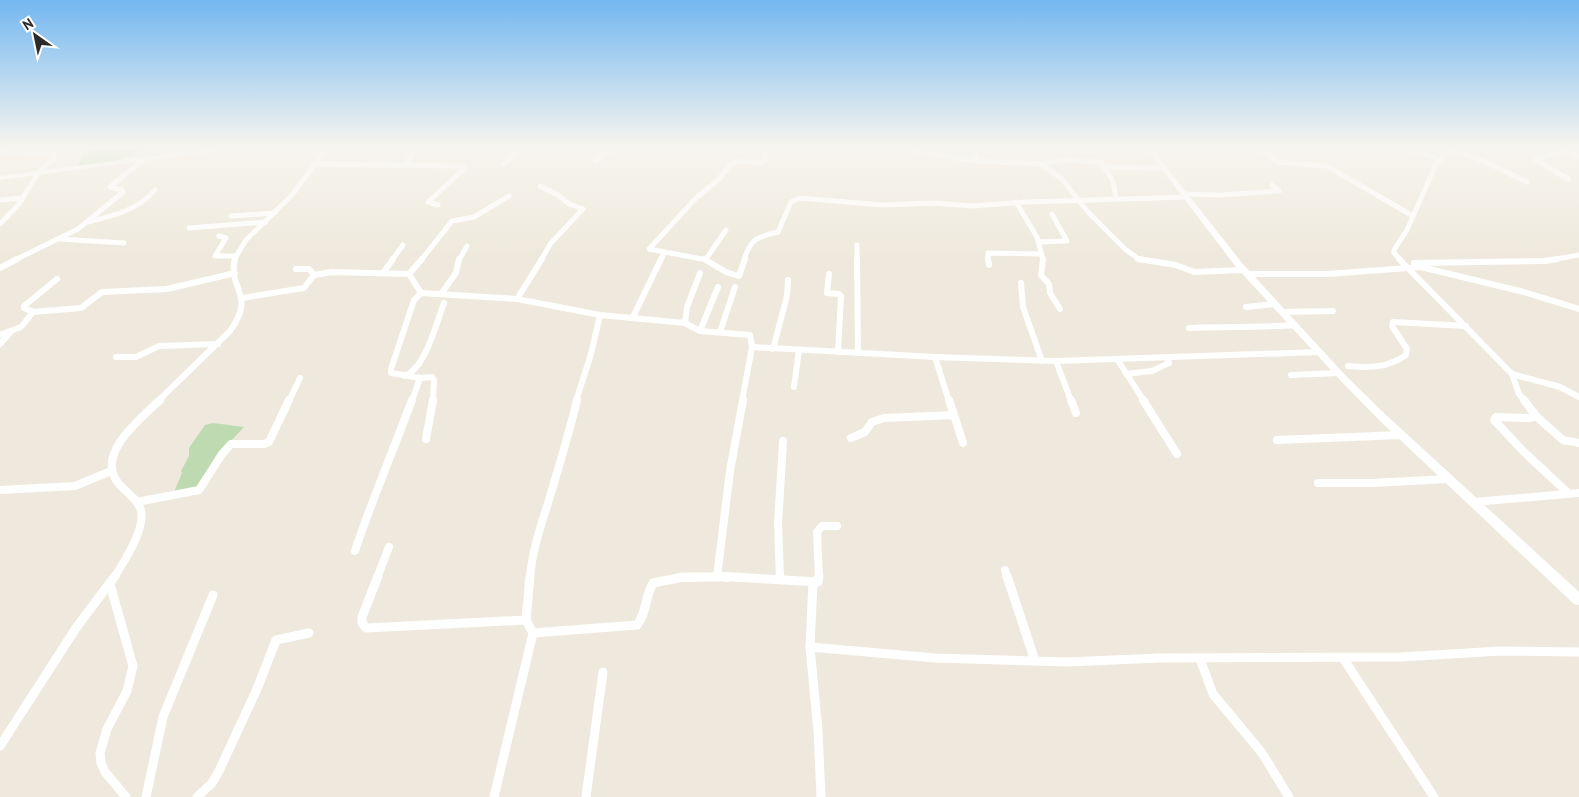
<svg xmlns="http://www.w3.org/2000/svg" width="1579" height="797" viewBox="0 0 1579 797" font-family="'PT Sans',sans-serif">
  <rect width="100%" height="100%" fill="#eee9dc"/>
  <g fill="#bedab1">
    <polygon points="100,146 146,146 132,156 123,157 120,160 78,166 83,155"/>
    <polygon points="213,423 244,427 228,444 199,488 174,492 182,473 181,471 189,456 189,448 205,425"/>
  </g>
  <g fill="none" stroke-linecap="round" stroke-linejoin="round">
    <g stroke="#fff" stroke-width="5">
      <polyline points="734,146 764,148"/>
      <polyline points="887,146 977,161 1041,164 1063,160 1101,162 1113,181 1116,199"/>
      <polyline points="973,146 977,161"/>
      <polyline points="1256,146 1278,162 1327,166 1413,216"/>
      <polyline points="1369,146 1404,147 1440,159"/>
      <polyline points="1555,146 1579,156"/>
      <polyline points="1450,149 1484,161 1527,182"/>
      <polyline points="1565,150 1535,159 1568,179"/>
      <polyline points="0,152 55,154"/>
      <polyline points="595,161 617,146"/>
      <polyline points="315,164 464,166 465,168 428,202 438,205"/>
      <polyline points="406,164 417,146"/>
      <polyline points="504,164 522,146"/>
      <polyline points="1041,164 1062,179 1088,212 1125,249 1140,260"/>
      <polyline points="1105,167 1164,168"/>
      <polyline points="540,186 558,195 569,204 583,209 551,243 541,260"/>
      <polyline points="1186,194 1219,195 1279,191 1272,185"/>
      <polyline points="0,200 22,198"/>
      <polyline points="1016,202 1037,237 1043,260"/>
      <polyline points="231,216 275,213"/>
      <path d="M88,222C113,216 138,210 155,190"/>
      <polyline points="0,224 19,204 38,173 54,158 55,146"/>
      <polyline points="189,228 266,222"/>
      <polyline points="219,236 226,238 215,256 235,256"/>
      <polyline points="59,239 124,243"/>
      <polyline points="1039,242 1067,241 1052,214"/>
      <polyline points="857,245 857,260"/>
      <polyline points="706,259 726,230"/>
      <polyline points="15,260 78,229 123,192 122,190 110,187 144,159"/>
      <polyline points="234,260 246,240 292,195 328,146"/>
      <polyline points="392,260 403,245"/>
      <polyline points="421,260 452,221 474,217 509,196"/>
      <polyline points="459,260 467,246"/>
      <polyline points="661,260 664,253"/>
      <polyline points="707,260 649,249 696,198 718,180 731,164 739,161 760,163 765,161 764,146"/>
      <path d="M744,260C751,238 757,237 778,232L791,202L800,198L882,205L933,203L973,206L1026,202L1187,197"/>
      <polyline points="988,260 988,253 1042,254"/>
      <polyline points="1401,260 1394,253 1394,250 1407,230 1436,164 1452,146"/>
      <polyline points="1551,260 1579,255"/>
    </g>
    <g stroke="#fff" stroke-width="6">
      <polyline points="704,259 726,272 739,276 745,259"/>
      <polyline points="857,259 858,353"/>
      <polyline points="988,259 989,265"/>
      <polyline points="1043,259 1041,275 1049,284 1050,293 1060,309"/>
      <polyline points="1138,259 1176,265 1194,272 1244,270"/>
      <polyline points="1399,259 1512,374 1519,394 1525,401"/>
      <polyline points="1414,263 1544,261 1558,259"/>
      <polyline points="0,268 17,259"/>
      <polyline points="296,269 309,269 314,275"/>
      <polyline points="383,273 393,259"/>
      <polyline points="409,274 422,259"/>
      <polyline points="829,274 827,293 839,294 841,296 838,352"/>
      <polyline points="1247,274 1328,274 1421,267 1524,292 1579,309"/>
      <polyline points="57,279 24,306 24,308 33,312 81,308 102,292 167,289 235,273"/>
      <polyline points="1021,283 1023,307 1042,361"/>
      <polyline points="441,294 456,273 459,259"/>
      <polyline points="242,298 304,288 314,275 331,272 409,274 421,293"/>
      <polyline points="517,299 542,259"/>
      <polyline points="1246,307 1275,304"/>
      <polyline points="1283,312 1333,311"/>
      <polyline points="633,317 661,259"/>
      <polyline points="685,323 687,307 700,273"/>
      <path d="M1189,328C1224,326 1260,328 1295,325"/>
      <polyline points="700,331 718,287"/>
      <polyline points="720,332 735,287"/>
      <polyline points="0,335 21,327 33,312"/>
      <polyline points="0,344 10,333"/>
      <polyline points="752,347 935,357 1056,361 1319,352"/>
      <polyline points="773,349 787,296 788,280"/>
      <polyline points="116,357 136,357 159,346 218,344"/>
      <polyline points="935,357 949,401"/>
      <polyline points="1117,359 1144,401"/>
      <polyline points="1056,361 1071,401"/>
      <path d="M1348,366C1369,368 1388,368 1406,355L1407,349L1392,326L1393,322L1466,326"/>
      <polyline points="1126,374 1152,371 1169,363 1167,358"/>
      <polyline points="1512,374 1560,387 1579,397"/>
      <polyline points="1291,375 1338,373"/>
      <path d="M405,376C426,367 436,324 444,303"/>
      <polyline points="420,378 432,377 434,380 433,401"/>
      <polyline points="794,387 799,350"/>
      <path d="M158,401L230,331C257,294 227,289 235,259"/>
      <polyline points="289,401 300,378"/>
      <polyline points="412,401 420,378 391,373 391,369 414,300 421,293 517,299 600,315 685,323 700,331 750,335 752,347 742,401"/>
      <polyline points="576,401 591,354 600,315"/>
    </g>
    <g stroke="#fff" stroke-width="8">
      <polyline points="1071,400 1076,413"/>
      <polyline points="1143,400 1177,454"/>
      <polyline points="1524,400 1536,416 1530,418 1496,417 1494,420 1523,451 1568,493"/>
      <polyline points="954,415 963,443"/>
      <polyline points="1536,416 1563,440 1579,443"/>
      <polyline points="851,438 865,432 872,422 884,418 954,415 949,400"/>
      <polyline points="426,439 433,400"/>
      <polyline points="1277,440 1401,435"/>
      <polyline points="1318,483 1372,483 1449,479"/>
      <polyline points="0,490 75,486 111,471"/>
      <polyline points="137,502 199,490 222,454 231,444 264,444 269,442 289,400"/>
      <polyline points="1474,502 1579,493"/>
      <path d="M355,551C372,500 393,451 412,400"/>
      <polyline points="1005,570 1007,578"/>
      <path d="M114,578C124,561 145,531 141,511C139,500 126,492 119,484C94,455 140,419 160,400"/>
      <polyline points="377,578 389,547"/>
      <path d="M530,578C532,551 541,525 549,500C559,466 569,434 577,400"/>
      <polyline points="680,578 717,577"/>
      <polyline points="728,578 717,577 730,471 743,400"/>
      <polyline points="780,578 778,524 783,441"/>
      <polyline points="819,578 817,532 822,526 837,526"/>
    </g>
    <g stroke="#fff" stroke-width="9">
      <polyline points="378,576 362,617 362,623 366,628 526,620"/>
      <polyline points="717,576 818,582 819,576"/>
      <polyline points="780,576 780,579"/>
      <polyline points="1007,576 1035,661"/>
      <polyline points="813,582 810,647 935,658 1067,662 1159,658 1401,657 1500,651 1579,652"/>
      <polyline points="110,584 133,666 127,691 107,729 100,753 101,763 105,772 126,797"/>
      <path d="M533,633L637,625C647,613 645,596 653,583L683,577H717"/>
      <polyline points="810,647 818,731 821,797"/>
      <polyline points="1343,658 1434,797"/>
      <polyline points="1200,659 1213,694 1262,753 1289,797"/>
      <polyline points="0,746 76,628 115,576"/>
      <polyline points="146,797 163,717 213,595"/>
      <polyline points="197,797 212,783 219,771 257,689 276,640 309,633"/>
      <polyline points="494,797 533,633 526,620 530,576"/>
      <polyline points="586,797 603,672"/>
    </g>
    <g fill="#fff" fill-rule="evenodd">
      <polygon points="228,146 245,146 242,148 0,180 0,176"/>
      <polygon points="1144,146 1150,146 1242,263 1347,377 1385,414 1579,592 1579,605 1574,604 1377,418 1341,381 1236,267"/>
    </g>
  </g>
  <linearGradient id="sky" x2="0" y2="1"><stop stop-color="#73b7f0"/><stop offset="0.57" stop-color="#f7f5ef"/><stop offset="1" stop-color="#f7f5ef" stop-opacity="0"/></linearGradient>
  <rect width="1579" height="257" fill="url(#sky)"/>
  <g transform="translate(35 35) rotate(327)" stroke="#ffffff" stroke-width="4" paint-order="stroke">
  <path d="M0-4L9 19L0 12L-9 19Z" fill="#2b2b2b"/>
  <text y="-8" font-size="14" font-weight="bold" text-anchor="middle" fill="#2b2b2b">N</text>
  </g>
</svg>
